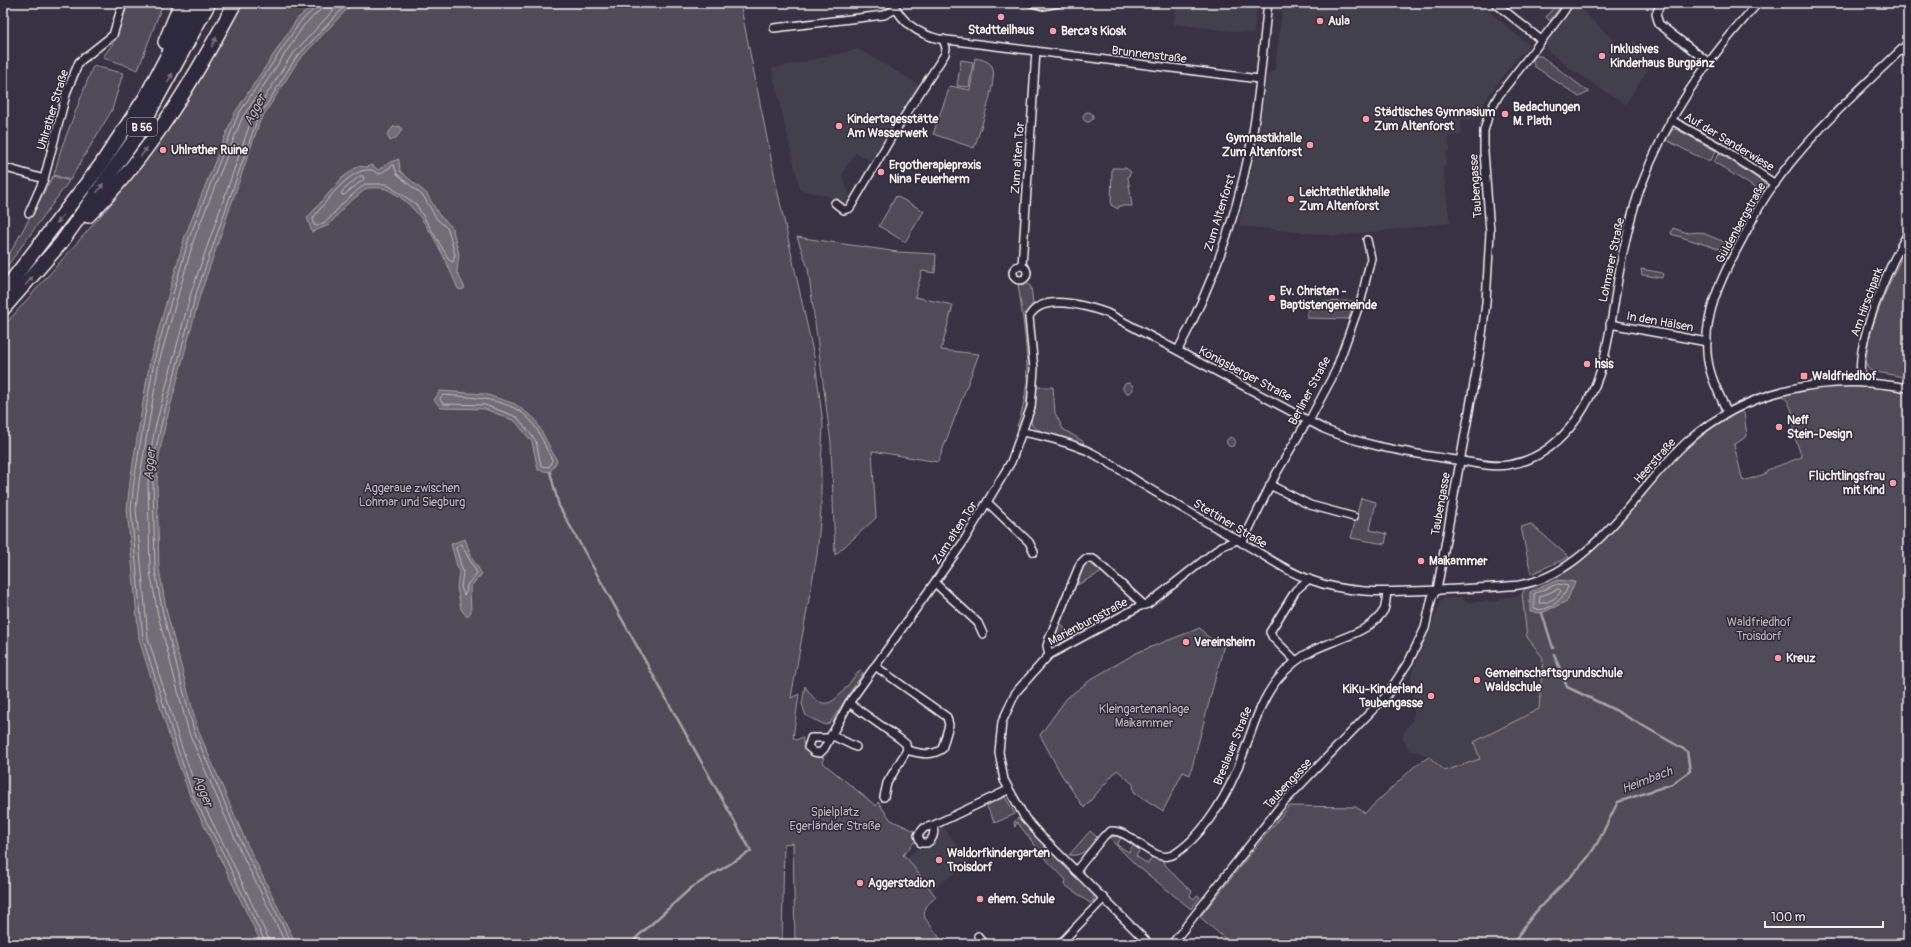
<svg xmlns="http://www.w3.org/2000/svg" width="1911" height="947" viewBox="0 0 1911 947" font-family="Pangolin,sans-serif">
  <rect width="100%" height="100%" fill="#373244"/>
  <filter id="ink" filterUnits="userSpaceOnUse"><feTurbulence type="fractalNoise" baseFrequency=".025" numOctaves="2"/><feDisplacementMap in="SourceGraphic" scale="8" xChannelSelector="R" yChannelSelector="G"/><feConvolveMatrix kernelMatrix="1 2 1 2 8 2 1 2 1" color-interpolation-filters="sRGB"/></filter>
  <g filter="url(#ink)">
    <g fill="#433f4e">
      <polygon points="1176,3 1257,3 1254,34 1174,24"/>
      <polygon points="1283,3 1482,3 1491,13 1524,41 1526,40 1528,44 1526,51 1521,53 1490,93 1484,104 1480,119 1461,120 1462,135 1448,136 1450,151 1447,152 1446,166 1443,167 1450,223 1339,236 1238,226 1257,146 1267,75 1275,69"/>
      <polygon points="1575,3 1625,52 1634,41 1654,60 1626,104 1606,92 1571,69 1548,51 1546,47 1547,42 1567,18"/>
      <polygon points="858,49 920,85 872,162 855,153 842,175 850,197 845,205 828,196 800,190 772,69"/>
      <polygon points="1522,595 1534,647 1543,658 1540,709 1474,742 1481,759 1445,771 1429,757 1417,751 1410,751 1403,739 1403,734 1413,719 1414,712 1411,674 1431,627 1440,601 1444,598 1462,597 1465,602 1499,601 1499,598"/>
      <polygon points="943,826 970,862 928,893 907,858 920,846 922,849 932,843 940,827"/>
    </g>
    <g fill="#504b59" stroke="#a29ea0">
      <polygon points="128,3 163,3 138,70 103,57 116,39"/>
      <path d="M236,3H740L778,193L815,361L823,424L821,467V510L817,555L791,698L799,694L793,738L797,740L802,737L805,750L824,758L822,762L876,806L878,802L891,820L917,832V839L903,855L907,858L936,897C929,903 922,908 925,918L942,941L946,938L950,944H795L793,843L784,844L782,944H3V327L119,195L115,192Z"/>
      <polygon points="1557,3 1563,3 1550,21 1546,17"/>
      <polygon points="1536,56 1541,56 1589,92 1579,97 1534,66 1533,60"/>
      <path d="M975,58C981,59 989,61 992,66C999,77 979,134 974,148L933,134L950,86L970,90Z"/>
      <polygon points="961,60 973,62 969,87 957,86"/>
      <polygon points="93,66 123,73 112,110 70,180 54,175 61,149"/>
      <circle cx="1088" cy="117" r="5"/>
      <polygon points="1676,129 1716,151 1711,160 1705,160 1666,140 1672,130"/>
      <polygon points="1719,153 1763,182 1765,186 1763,193 1714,162"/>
      <polygon points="1112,168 1126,168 1131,172 1128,177 1132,206 1119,206 1118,209 1111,205"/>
      <polygon points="53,176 69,181 3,272 3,251 10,253"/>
      <polygon points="896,196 924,211 905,242 879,226"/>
      <polygon points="1673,228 1688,233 1700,232 1722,241 1731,248 1729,252 1671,234"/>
      <polygon points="797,237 898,252 936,254 935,273 922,271 915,297 953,305 941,350 979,354 938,462 872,451 876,518 835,555 831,443 811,292 808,268"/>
      <path d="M1908,244V378L1872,371L1868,369C1858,344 1896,269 1908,244Z"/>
      <polygon points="1641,269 1663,273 1662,278 1642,275"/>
      <path d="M1025,282L1031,287L1033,303L1026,317L1030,372L1025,415L1022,427L1017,426C1035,381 1024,330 1018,283Z"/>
      <polygon points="1354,301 1349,319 1306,318 1311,302"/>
      <circle cx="1128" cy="388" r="5"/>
      <path d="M1857,385L1908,392V944H1231L1200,917L1289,806L1356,807L1365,813L1416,765L1429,757L1445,771L1480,759L1474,742L1539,709L1543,658L1527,637L1522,594L1528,583C1545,577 1562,573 1576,563C1590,554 1601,542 1612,530C1653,487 1685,436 1741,411L1744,413L1747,436L1734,445L1743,481L1765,474L1767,470L1802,457L1793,433C1797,422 1791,402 1782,395L1823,386Z"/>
      <path d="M1037,387H1053L1055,413L1063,429L1084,442L1083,445C1068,438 1043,434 1032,426L1031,421Z"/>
      <circle cx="1231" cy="442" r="4.5"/>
      <polygon points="1361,498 1376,502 1370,530 1387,534 1385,544 1351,538"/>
      <polygon points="1531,524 1569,557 1531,574 1521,527"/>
      <polygon points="1088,562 1102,572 1077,585 1084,565"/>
      <polygon points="1061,624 1072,638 1057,644 1053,640"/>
      <polygon points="1200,628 1208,637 1224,645 1190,775 1183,772 1163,811 1134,792 1133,784 1117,770 1084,808 1061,774 1040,735 1067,698 1093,678 1138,652"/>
      <path d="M860,670L863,673L830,723L826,725L806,716L802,704L805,686C827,723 841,692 860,670Z"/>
      <polygon points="1005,797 1015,814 995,823 986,805"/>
      <polygon points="1018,818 1094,895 1094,900 1090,903 1065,885 1066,880 1044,857 1017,822 1015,827 1014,822"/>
      <path d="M1090,831L1098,838C1089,848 1083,857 1069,855Z"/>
      <polygon points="1116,836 1121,838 1117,845 1129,852 1133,845 1140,850 1136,856 1148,864 1152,857 1161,860 1179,880 1192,891 1190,896 1194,899 1197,895 1200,897 1191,909 1136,865 1109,838"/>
    </g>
    <g fill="#726e77" stroke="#a6a2a4">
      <polygon points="315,3 355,3 347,9 298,61 260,121 200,295 165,426 159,455 157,482 159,569 167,613 198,730 247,844 296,944 262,944 191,799 172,745 139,639 127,509 130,481 150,360 185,236 234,114 297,19"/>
      <polygon points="400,126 402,130 396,138 390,141 387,135 393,127"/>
      <path d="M399,159L400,171L427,194L439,215L452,227L459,254L457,272L465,288L462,290L458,289C443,254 423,205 386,189C381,187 373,188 367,188L345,206L329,225L312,232L307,218L342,178L358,166L366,167L372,165L378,170L390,162Z"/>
      <polygon points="440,391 485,394 515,404 535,419 557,461 550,472 538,470 532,442 515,421 485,409 441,408 434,400"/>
      <polygon points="465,539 473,560 482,574 470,587 471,612 467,617 461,609 457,587 459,573 451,544"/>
      <polygon points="1558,580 1575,582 1567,601 1542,613 1530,612 1530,592"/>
    </g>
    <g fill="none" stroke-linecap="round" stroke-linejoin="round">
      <g stroke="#c0bdbb" stroke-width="1">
        <path d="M394,165L397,174L424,197L436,218L448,229L455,255L453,262L450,261L416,204L386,184H365L343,203L327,221L317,226L314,225L313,218C325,203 350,167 371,170C374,170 376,173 379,174Z"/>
        <polygon points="360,176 363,176 364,179 344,195 342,195 342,192"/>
        <path d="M443,395C470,397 513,398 532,422C540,433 546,448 552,460L549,467L541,466L536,441L517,417L485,405L443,404L440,399Z"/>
        <polygon points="461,544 477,573 467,585 466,593 464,595 461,587 463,572 456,548"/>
        <path d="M1558,584L1568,586C1565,598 1548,613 1534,609V594Z"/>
        <path d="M1559,589L1561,591C1558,598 1546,604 1539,603L1540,597Z"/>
        <polyline points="266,944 223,853 194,798 176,744 143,639 131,509 134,481 154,361 189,238 238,115 300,22 316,7 317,3"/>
        <polyline points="271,944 227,851 199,796 180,742 148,638 136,509 139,482 159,362 194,239 242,118 304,25 320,10 323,3"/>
        <polyline points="286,944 239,848 189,733 158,615 150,571 148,481 150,454 156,424 191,293 252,118 291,56 340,3"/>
        <polyline points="292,944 243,846 194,731 163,614 155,570 153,481 155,454 161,425 196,294 257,120 295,59 348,3"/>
      </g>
      <g stroke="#a6a2a4" stroke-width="2.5">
        <polyline points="550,472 559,506 751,851 691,888 636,938 634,944"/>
        <polyline points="1542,613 1553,648"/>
        <path d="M1514,944C1530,911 1560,889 1584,862C1599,845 1607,822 1618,802L1672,784L1690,771L1687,751L1617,711L1567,687L1554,654"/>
      </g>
      <g stroke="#f4f1e8" stroke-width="10">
        <g id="street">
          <path d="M893,3C902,22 918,34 939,39L1259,79"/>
          <polyline points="1031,3 1043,6 1058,3"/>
          <polyline points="1495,3 1541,40"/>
          <polyline points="1661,3 1656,14 1659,24 1708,62"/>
          <polyline points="774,28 884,15 896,9"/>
          <polyline points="1671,120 1720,147 1775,184"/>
          <polyline points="3,167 44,179"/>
          <polyline points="835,203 844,210 850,208 895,131 945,54 946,48 943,39"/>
          <polyline points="29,213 44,179 67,91 79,62 113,35 123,3"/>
          <circle cx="1020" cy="273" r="7"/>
          <polyline points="1022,266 1036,51"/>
          <polyline points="1610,324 1707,342"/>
          <path d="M1178,350C1211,288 1236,217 1250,148C1260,100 1262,51 1268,3"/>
          <path d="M1863,383C1850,351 1891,262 1908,233"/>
          <path d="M1727,412C1719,393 1708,374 1707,352C1704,316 1720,280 1737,249C1747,231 1755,213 1766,196C1804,138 1859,91 1908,43"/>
          <path d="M1023,432C1045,436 1066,442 1086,450C1108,460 1129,477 1150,489C1180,507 1210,524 1241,542C1264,555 1285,571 1311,580C1353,596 1396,591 1440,590C1466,588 1493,588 1519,585C1561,579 1594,546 1621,516C1642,492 1664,462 1688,441C1748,388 1830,373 1908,388"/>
          <polyline points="1270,485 1310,505 1354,517"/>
          <polyline points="988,503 1029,542 1034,552"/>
          <polyline points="1242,543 1276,474 1304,426 1309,421 1336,370 1361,300 1371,258 1367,240"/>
          <polyline points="935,583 978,623 983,634"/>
          <polyline points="1049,655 1047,646 1049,639 1080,564 1085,559 1093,559 1096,561 1144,605"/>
          <polyline points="1296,661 1273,638 1270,632 1296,590 1309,579"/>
          <path d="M875,666L947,717L949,725L942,749C931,757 918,753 907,750"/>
          <polyline points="849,703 900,739 906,744 907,750"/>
          <polyline points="831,735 856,747"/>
          <path d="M830,738H811L808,747L814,752L820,753L824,749L849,703L962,544L1011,462L1031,407L1034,369L1029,317C1041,292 1087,306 1107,313L1324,429C1364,446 1406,452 1449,459C1468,461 1489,468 1508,465C1557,458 1589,410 1602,366C1611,334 1614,300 1620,268C1625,241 1631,214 1640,189C1667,115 1706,61 1758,3"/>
          <polyline points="884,797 887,783 907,750"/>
          <path d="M934,825C934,833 934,839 927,843H921L918,835L924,828L934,825L1008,790"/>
          <path d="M1076,871L1104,836L1111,831C1132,829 1155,868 1176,853C1206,833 1230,790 1242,757C1252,731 1259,703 1277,680C1287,668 1299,657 1314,650C1335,639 1371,633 1384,610C1386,605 1386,598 1387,592"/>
          <polyline points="978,936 983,944"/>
          <polyline points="1060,944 1104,898"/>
          <polyline points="1149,944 1039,834 1025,818 1004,780 999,752 1002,722 1016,692 1049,655 1140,606 1148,604 1222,546 1237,540"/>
          <polyline points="1172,944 1282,804 1387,695 1409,661 1425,628 1432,597 1437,590 1480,350 1486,303 1490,232 1484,152 1484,131 1489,113 1499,95 1562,14 1569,3"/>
        </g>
      </g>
      <g stroke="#f4f1e8" stroke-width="16">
        <g id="highway">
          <polyline points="165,42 181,3"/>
          <path d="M88,216C150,155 194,79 235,3"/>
          <polyline points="3,292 100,166 145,98 195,3"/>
          <polyline points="3,309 61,243 136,137 209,3"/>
        </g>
      </g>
      <use href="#street" stroke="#2f2a3d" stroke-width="7"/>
      <use href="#highway" stroke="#2f2a3d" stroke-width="13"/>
    </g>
    <defs><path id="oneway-solid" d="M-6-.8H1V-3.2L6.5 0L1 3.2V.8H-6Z"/></defs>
    <g fill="#747079">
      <use href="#oneway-solid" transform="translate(214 42) rotate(-62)"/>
      <use href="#oneway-solid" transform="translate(170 78) rotate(-61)"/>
      <use href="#oneway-solid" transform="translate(144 152) rotate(-54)"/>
      <use href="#oneway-solid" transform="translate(100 188) rotate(-55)"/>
      <use href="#oneway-solid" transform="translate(60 219) rotate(128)"/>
      <use href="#oneway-solid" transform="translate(29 281) rotate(-50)"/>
    </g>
  </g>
  <g fill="#ff9aa2" stroke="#2f2a3d" stroke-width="1.5">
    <circle cx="1001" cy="17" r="4"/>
    <circle cx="1320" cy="21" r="4"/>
    <circle cx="1053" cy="31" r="4"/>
    <circle cx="1602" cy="56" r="4"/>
    <circle cx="1505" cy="114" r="4"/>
    <circle cx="1366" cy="119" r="4"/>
    <circle cx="839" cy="126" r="4"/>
    <circle cx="1310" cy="145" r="4"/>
    <circle cx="163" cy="150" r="4"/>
    <circle cx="881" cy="172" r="4"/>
    <circle cx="1291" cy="199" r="4"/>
    <circle cx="1272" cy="298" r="4"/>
    <circle cx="1587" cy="364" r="4"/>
    <rect x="1800" y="372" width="8" height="8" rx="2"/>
    <circle cx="1779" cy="427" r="4"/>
    <circle cx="1893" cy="483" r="4"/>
    <circle cx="1421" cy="561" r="4"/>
    <circle cx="1186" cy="642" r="4"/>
    <circle cx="1778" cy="658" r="4"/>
    <circle cx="1477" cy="680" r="4"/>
    <circle cx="1431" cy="696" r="4"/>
    <circle cx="939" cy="860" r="4"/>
    <circle cx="860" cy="883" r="4"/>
    <circle cx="980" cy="899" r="4"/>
  </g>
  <g text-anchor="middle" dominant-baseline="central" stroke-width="3" stroke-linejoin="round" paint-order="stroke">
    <rect fill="#2f2a3d" stroke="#b9b5b5" stroke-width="1" x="127" y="118" width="30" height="18" rx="3"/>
    <g font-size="11" font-weight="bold" fill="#f4f1e8">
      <text x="142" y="127">B 56</text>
    </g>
    <g font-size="12" font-weight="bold" fill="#f4f1e8" stroke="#2f2a3d" text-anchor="start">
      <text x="1328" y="21">Aula</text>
      <text x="1001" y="30" text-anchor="middle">Stadtteilhaus</text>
      <text x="1061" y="31">Berca's Kiosk</text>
      <text x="1610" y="49">Inklusives<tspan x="1610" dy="14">Kinderhaus Burgpänz</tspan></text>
      <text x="1513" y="107">Bedachungen<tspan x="1513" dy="14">M. Plath</tspan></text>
      <text x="1374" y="112">Städtisches Gymnasium<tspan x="1374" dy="14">Zum Altenforst</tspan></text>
      <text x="847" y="119">Kindertagesstätte<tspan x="847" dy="14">Am Wasserwerk</tspan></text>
      <text x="1302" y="138" text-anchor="end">Gymnastikhalle<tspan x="1302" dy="14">Zum Altenforst</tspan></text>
      <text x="171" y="150">Uhlrather Ruine</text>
      <text x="889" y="165">Ergotherapiepraxis<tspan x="889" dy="14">Nina Feuerherm</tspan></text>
      <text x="1299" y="192">Leichtathletikhalle<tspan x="1299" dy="14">Zum Altenforst</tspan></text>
      <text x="1280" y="291">Ev. Christen -<tspan x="1280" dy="14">Baptistengemeinde</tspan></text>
      <text x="1595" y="364">hsis</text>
      <text x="1812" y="376">Waldfriedhof</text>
      <text x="1787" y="420">Neff<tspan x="1787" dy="14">Stein-Design</tspan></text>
      <text x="1885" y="476" text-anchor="end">Flüchtlingsfrau<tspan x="1885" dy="14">mit Kind</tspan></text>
      <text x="1429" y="561">Maikammer</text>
      <text x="1194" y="642">Vereinsheim</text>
      <text x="1786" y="658">Kreuz</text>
      <text x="1485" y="673">Gemeinschaftsgrundschule<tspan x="1485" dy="14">Waldschule</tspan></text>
      <text x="1423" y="689" text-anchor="end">KiKu-Kinderland<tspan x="1423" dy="14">Taubengasse</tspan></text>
      <text x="947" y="853">Waldorfkindergarten<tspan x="947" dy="14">Troisdorf</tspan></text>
      <text x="868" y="883">Aggerstadion</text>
      <text x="988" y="899">ehem. Schule</text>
    </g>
    <g font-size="12" fill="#f4f1e8" stroke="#2f2a3d">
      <text transform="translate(1149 55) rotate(7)">Brunnenstraße</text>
      <text transform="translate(53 110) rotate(-73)">Uhlrather Straße</text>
      <text transform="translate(1729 142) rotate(31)">Auf der Sanderwiese</text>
      <text transform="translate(1018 158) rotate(-86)">Zum alten Tor</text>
      <text transform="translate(1476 186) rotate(-94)">Taubengasse</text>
      <text transform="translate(1220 213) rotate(-73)">Zum Altenforst</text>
      <text transform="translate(1741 223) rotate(-61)">Güldenbergstraße</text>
      <text transform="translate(1612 260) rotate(-78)">Lohmarer Straße</text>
      <text transform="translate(1867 302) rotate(-70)">Am Hirschpark</text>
      <text transform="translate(1660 322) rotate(10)">In den Hälsen</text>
      <text transform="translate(1245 374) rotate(28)">Königsberger Straße</text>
      <text transform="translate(1310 391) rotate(-62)">Berliner Straße</text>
      <text transform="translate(1655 461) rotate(-48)">Heerstraße</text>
      <text transform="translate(1441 504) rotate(-80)">Taubengasse</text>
      <text transform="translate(1230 524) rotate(31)">Stettiner Straße</text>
      <text transform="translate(955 533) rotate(-57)">Zum alten Tor</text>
      <text transform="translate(1088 622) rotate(-28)">Marienburgstraße</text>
      <text transform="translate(1233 746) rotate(-68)">Breslauer Straße</text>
      <text transform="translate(1288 784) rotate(-47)">Taubengasse</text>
    </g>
    <g font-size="12" fill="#bbb7b6" stroke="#2f2a3d">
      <text x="412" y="488">Aggeraue zwischen<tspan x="412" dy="14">Lohmar und Siegburg</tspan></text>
      <text x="1759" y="622">Waldfriedhof<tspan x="1759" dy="14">Troisdorf</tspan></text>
      <text x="1144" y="709">Kleingartenanlage<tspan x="1144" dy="14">Maikammer</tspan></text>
      <text x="835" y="812">Spielplatz<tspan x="835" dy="14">Egerländer Straße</tspan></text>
    </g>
    <g font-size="13" font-style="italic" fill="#bab6b5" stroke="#2f2a3d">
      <text transform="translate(255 110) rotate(-62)">Agger</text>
      <text transform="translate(150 464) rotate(-85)">Agger</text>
      <text transform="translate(1647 780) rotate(-21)">Heimbach</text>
      <text transform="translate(203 791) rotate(69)">Agger</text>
    </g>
  </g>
  <rect width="1911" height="947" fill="none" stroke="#2f2a3d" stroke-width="16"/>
  <rect x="8" y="8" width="1895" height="931" fill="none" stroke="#f4f1e8" stroke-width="1.5" filter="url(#ink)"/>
  <path d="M1765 921v6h118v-6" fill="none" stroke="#f4f1e8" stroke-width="2"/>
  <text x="1771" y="921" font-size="12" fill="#f4f1e8" stroke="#2f2a3d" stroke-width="3" paint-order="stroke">100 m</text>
</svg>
